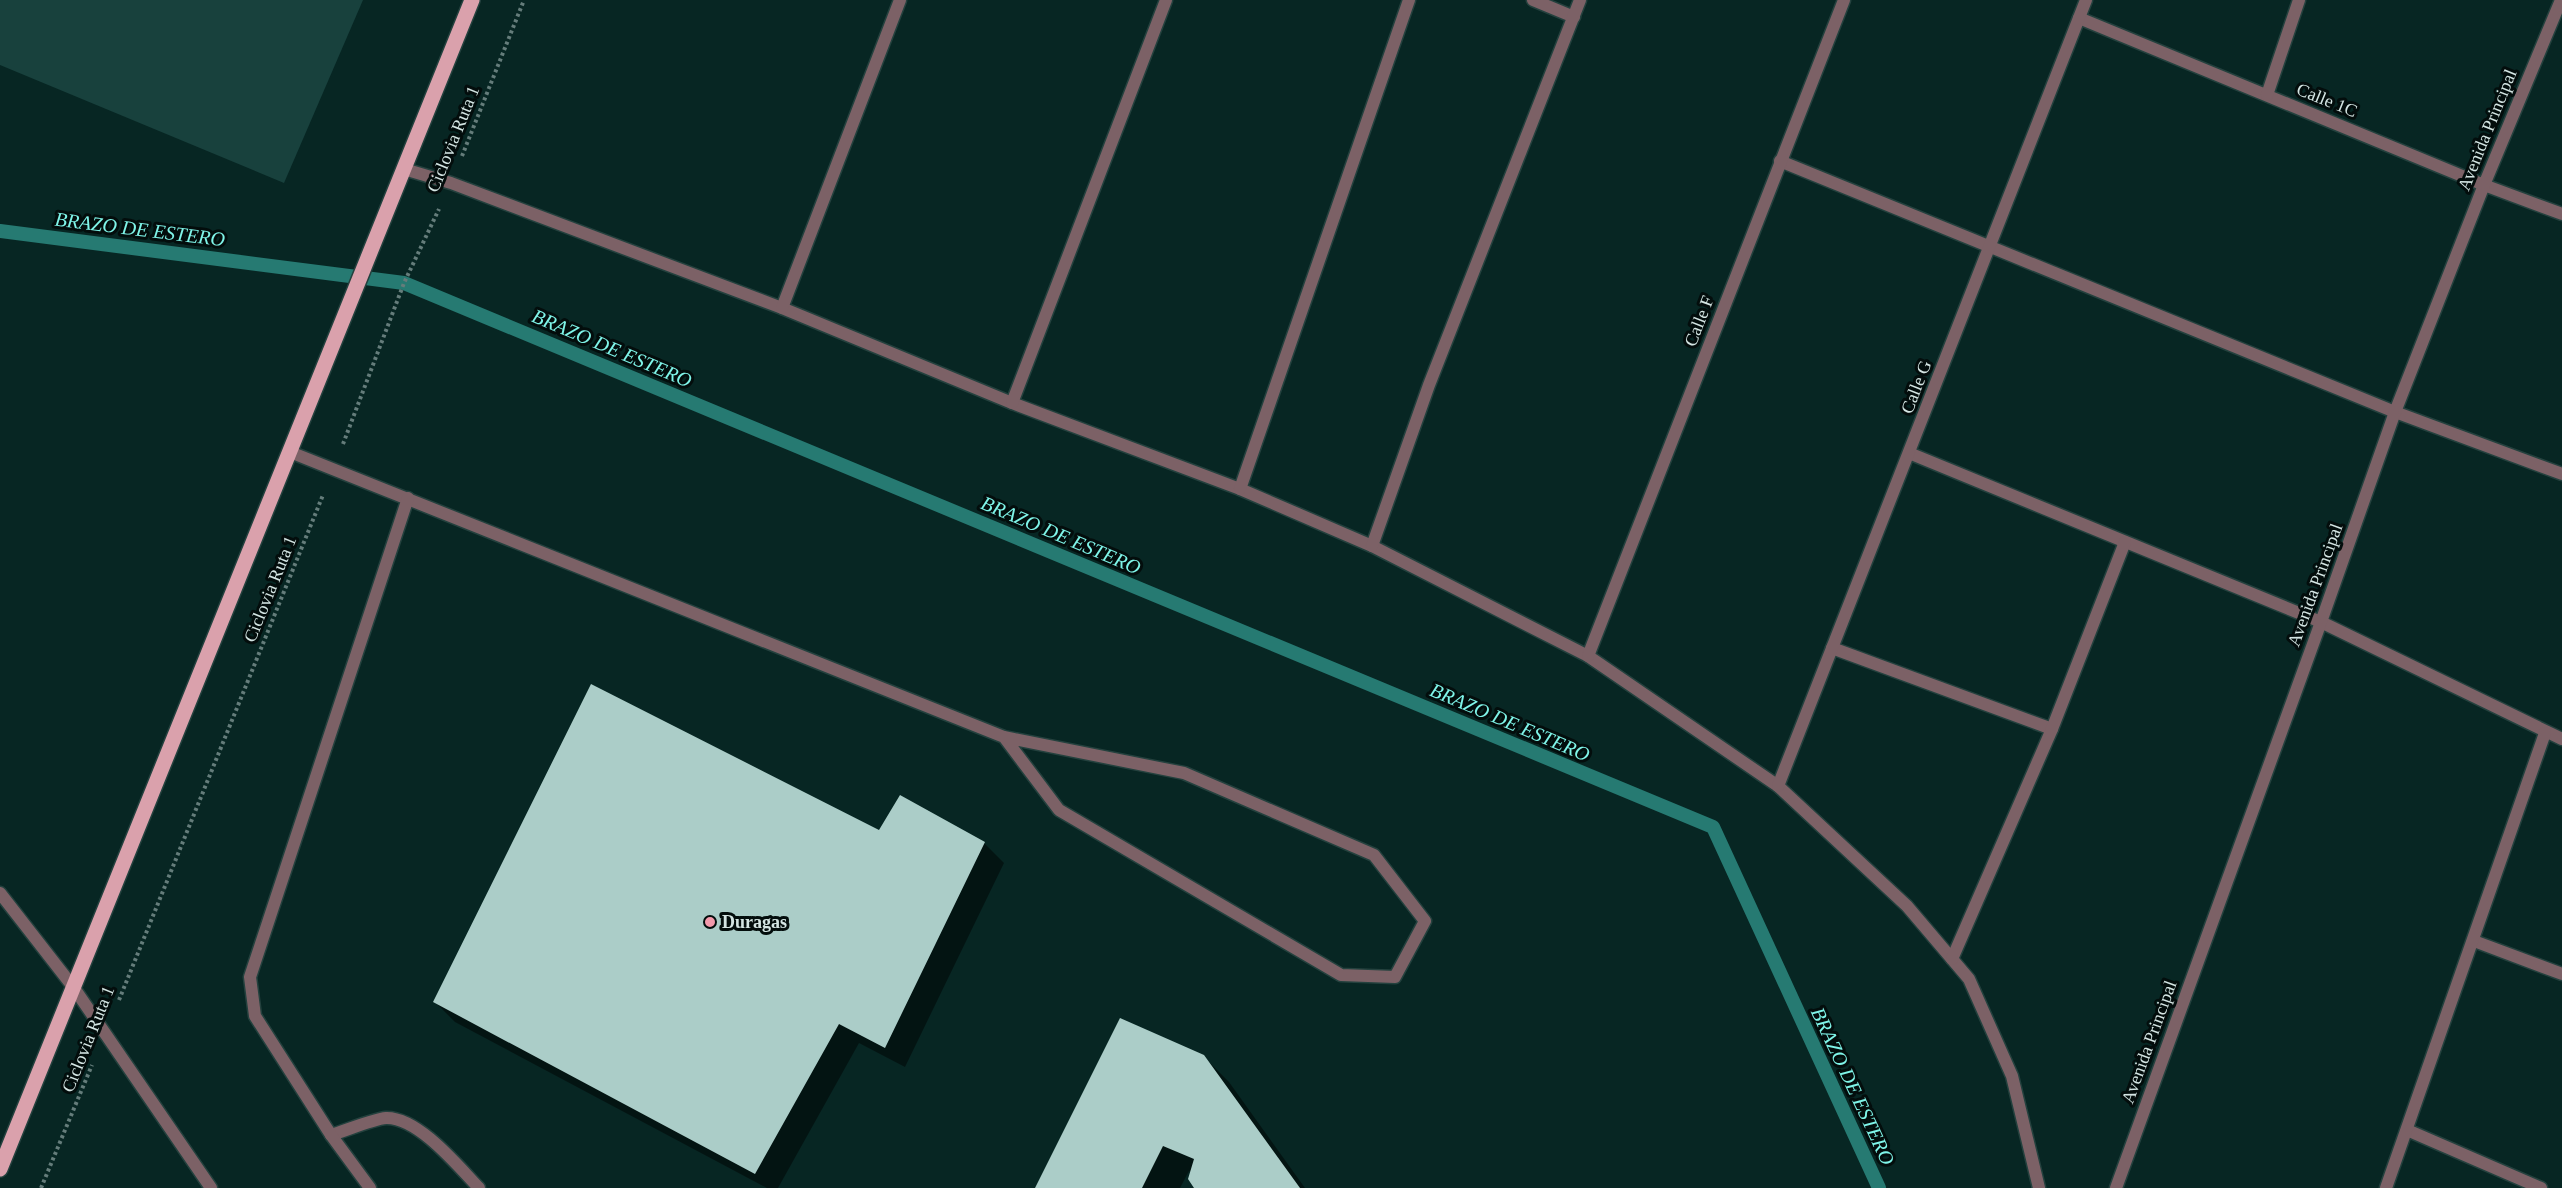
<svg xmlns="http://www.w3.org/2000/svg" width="2562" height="1188" viewBox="0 0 2562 1188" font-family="'Times New Roman',serif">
  <rect width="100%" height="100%" fill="#072623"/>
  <polygon fill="#18413d" points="0,0 363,0 284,183 0,65"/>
  <g fill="#0007">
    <polygon points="879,832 984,843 1004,863 905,1067 859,1043 778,1188 767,1188 455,1022 435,1002"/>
    <polygon points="1203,1056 1229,1082 1305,1188 1196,1188 1191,1172 1189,1171 1180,1188 1037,1188"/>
  </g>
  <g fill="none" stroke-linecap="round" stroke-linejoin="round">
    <polyline stroke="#267a72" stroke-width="14" points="0,231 404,283 1713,827 1879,1188"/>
  </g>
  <g fill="#abcdc8">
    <polygon points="591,684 879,830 900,795 985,842 885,1048 839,1024 755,1174 433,1002"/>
    <polygon points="1120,1018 1204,1055 1300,1188 1194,1188 1188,1179 1194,1159 1163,1146 1142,1188 1035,1188"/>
  </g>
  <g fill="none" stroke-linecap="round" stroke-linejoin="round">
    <g stroke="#24413e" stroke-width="15">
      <g id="service">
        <polyline points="290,452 1004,737 1184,773 1374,855 1425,921 1395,977 1341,975 1059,810 1004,737"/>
        <polyline points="0,893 74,988 211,1188"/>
        <path d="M331,1135C345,1131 373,1119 386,1118C418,1117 458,1166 479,1188"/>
        <polyline points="370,1188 331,1135 255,1016 250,977 408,498"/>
      </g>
    </g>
    <g stroke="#24413e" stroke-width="15">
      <g id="minor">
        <polyline points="1533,0 1574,17"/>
        <polyline points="2079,18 2484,185 2562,214"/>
        <polyline points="2267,95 2299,0"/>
        <polyline points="1780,161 2395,412 2562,474"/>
        <polyline points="404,169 451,183 782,308 1012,403 1240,489 1372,546 1588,656 1778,786 1907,906 1969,979 2012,1076 2039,1188"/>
        <polyline points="782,308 900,0"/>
        <polyline points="1012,403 1166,0"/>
        <polyline points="1909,453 2321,622 2562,739"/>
        <polyline points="1240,489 1409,0"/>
        <polyline points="1372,546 1429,385 1580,0"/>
        <polyline points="1832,648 2052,729"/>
        <polyline points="1588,656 1844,0"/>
        <polyline points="1778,786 2086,0"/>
        <polyline points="2474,941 2562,974"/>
        <polyline points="1952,959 2052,729 2125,542"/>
        <polyline points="2407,1130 2541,1188"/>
        <polyline points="2116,1188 2321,622 2395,412 2484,185 2561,0"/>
        <polyline points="2386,1188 2545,733"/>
      </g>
    </g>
    <g stroke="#24413e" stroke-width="18">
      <polyline id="primary" points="0,1169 472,0"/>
    </g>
    <g stroke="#657d7b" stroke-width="4" stroke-dasharray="3 3" stroke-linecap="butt">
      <polyline points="462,156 524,0"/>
      <polyline points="343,444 404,283 439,209"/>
      <polyline points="119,1000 323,495"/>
      <polyline points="41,1188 92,1065"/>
    </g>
    <use href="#service" stroke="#7c6166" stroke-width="12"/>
    <use href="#minor" stroke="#7c6166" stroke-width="12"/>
    <use href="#primary" stroke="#daa1ac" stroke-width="15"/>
  </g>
  <circle fill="#f39aac" stroke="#030d0c" stroke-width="2" cx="710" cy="922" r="6"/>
  <g text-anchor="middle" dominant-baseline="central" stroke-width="6" stroke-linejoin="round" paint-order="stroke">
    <g font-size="18" fill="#d4e5e3" stroke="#030d0c">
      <text transform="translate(2327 100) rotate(22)">Calle 1C</text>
      <text transform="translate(2487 130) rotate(-68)">Avenida Principal</text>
      <text transform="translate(453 139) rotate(-68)">Ciclovia Ruta 1</text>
      <text transform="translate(1699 321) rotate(-69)">Calle F</text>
      <text transform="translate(1916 387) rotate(-69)">Calle G</text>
      <text transform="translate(2315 585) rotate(-70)">Avenida Principal</text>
      <text transform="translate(270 589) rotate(-68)">Ciclovia Ruta 1</text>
      <text transform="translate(88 1039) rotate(-68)">Ciclovia Ruta 1</text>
      <text transform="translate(2149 1042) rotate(-70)">Avenida Principal</text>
    </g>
    <g font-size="18" font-weight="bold" fill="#d4e5e3" stroke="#030d0c" text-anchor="start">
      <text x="722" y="922">Duragas</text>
    </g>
    <g font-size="20" font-style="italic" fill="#7ff5e9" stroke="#030d0c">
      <text transform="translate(140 229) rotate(7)">BRAZO DE ESTERO</text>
      <text transform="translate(612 348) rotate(23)">BRAZO DE ESTERO</text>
      <text transform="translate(1061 535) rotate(23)">BRAZO DE ESTERO</text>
      <text transform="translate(1510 722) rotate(23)">BRAZO DE ESTERO</text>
      <text transform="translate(1853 1086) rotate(65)">BRAZO DE ESTERO</text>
    </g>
  </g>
</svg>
